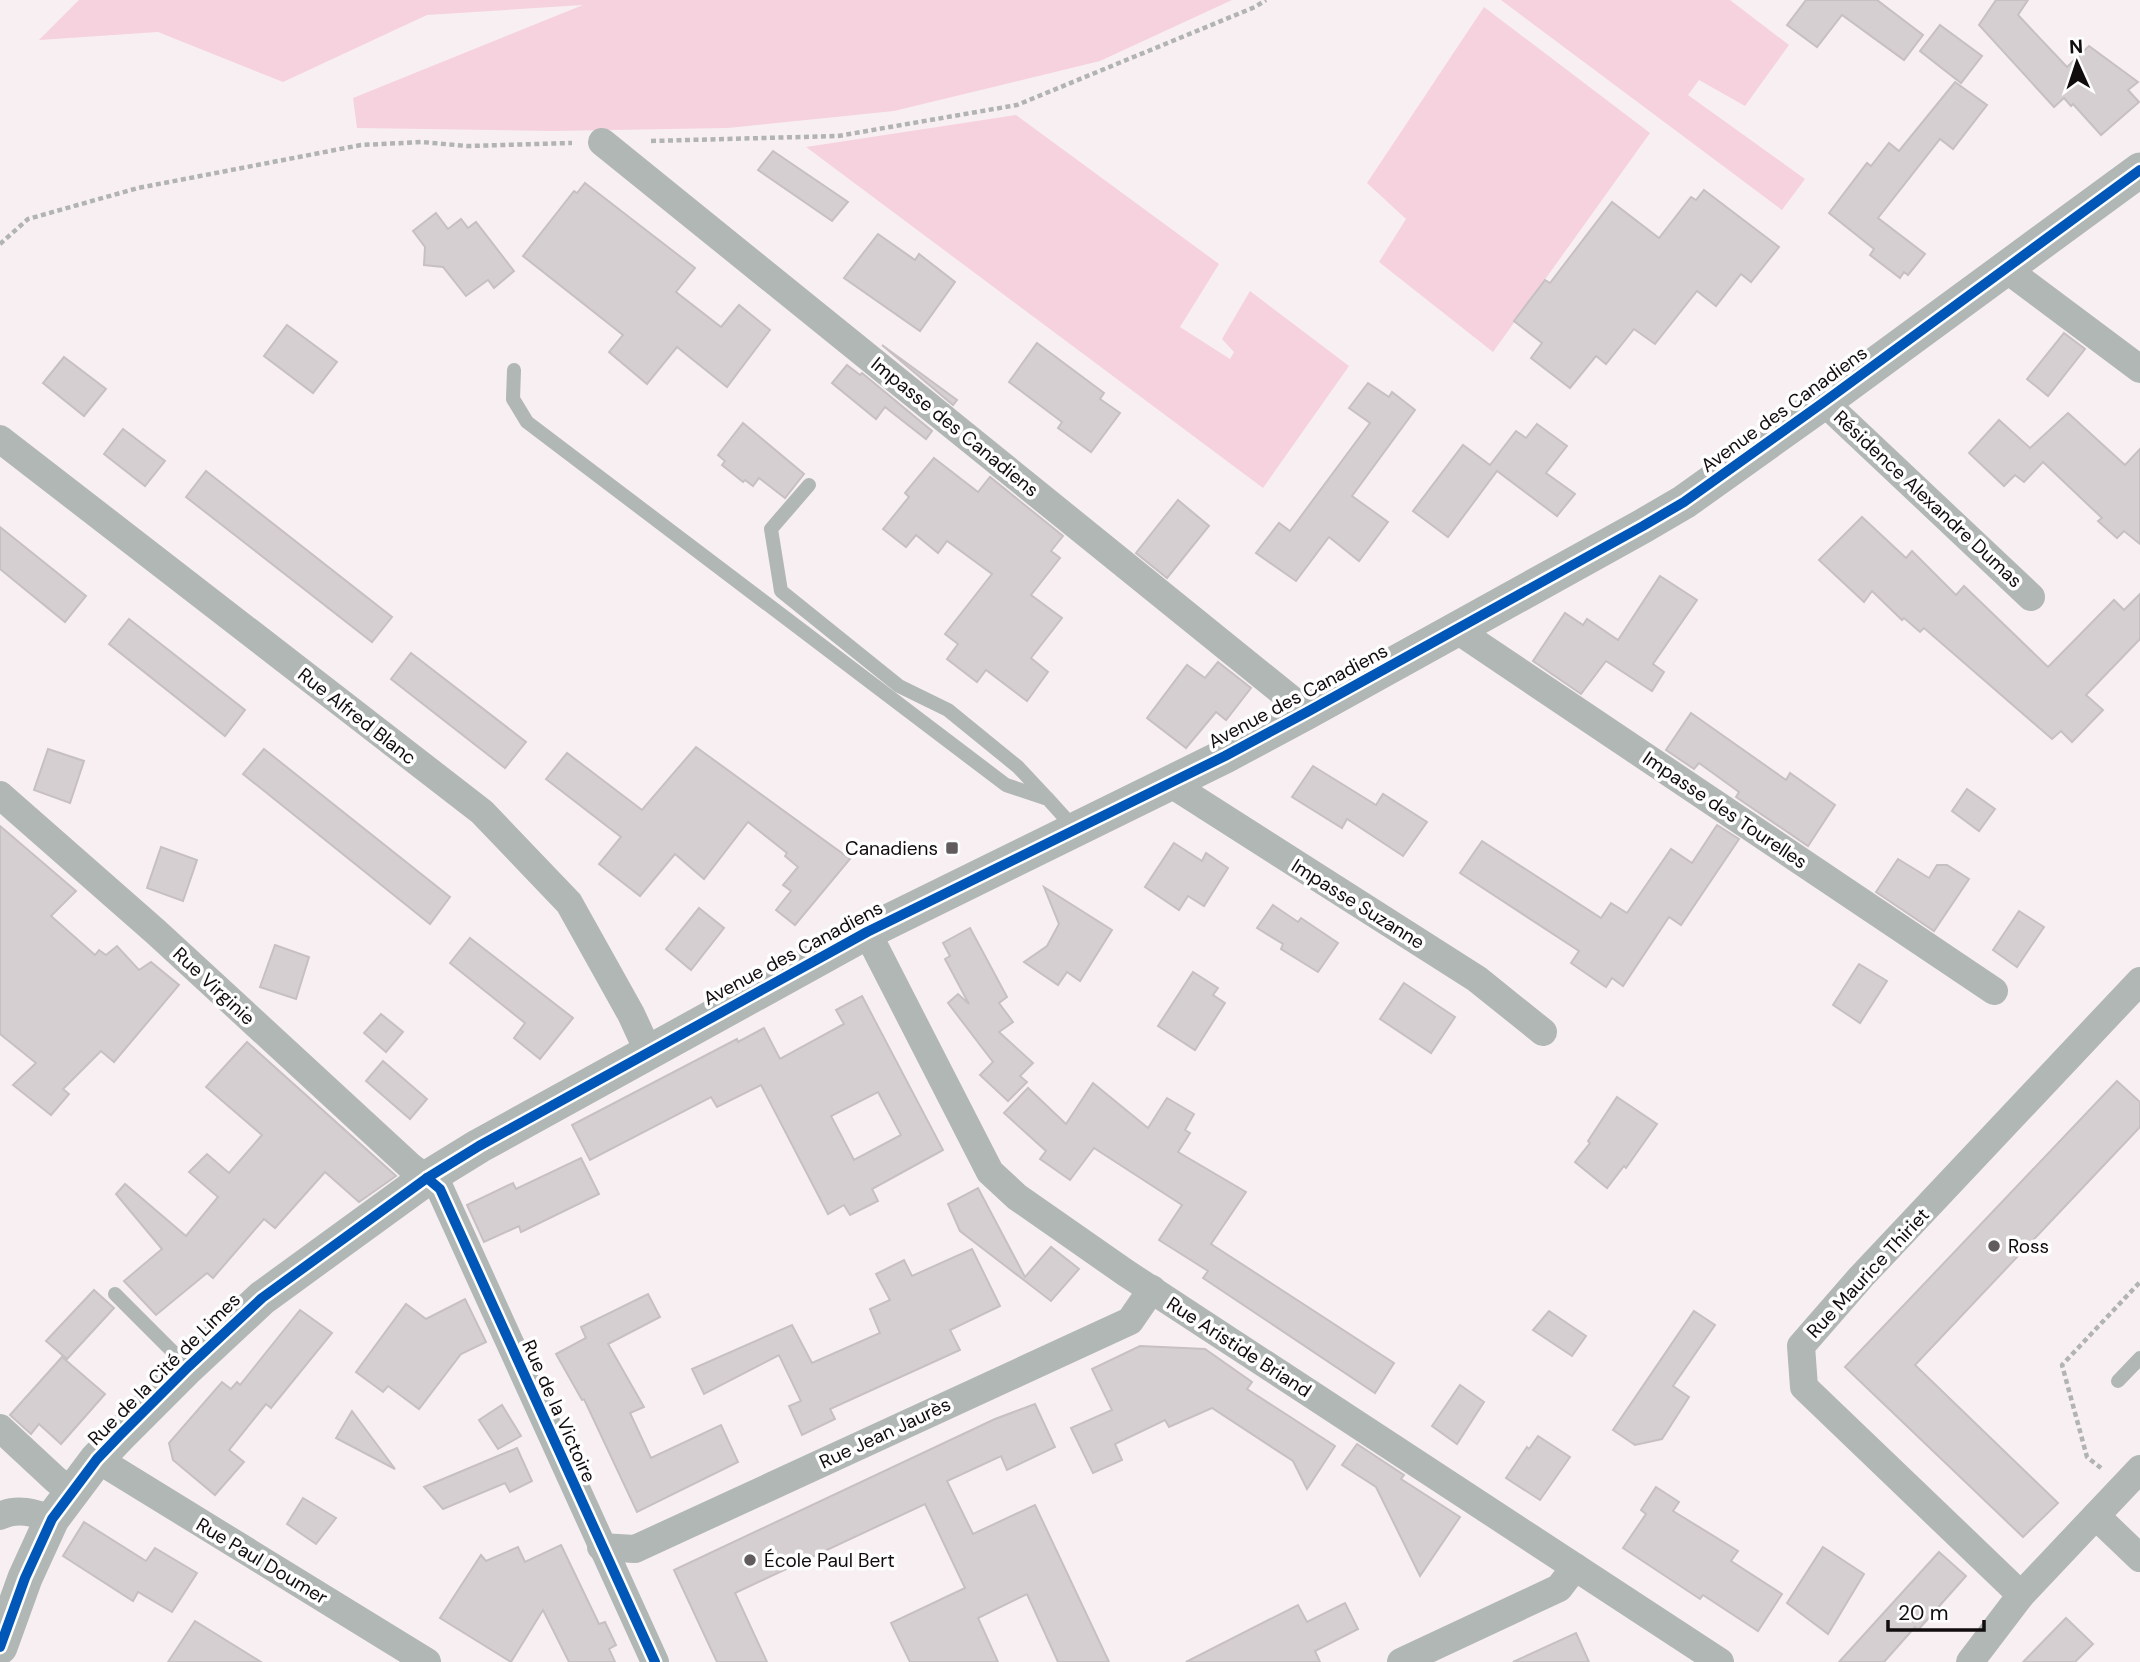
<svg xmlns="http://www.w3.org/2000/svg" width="2140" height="1662" viewBox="0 0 2140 1662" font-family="'DM Sans',sans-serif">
  <rect width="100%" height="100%" fill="#f8eff2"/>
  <g fill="#f6d2de">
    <polygon points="79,0 1232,0 1100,61 894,111 728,128 552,131 357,128 353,98 583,5 427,15 283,82 158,32 39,40"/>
    <polygon points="1501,0 1730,0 1789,45 1745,106 1699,80 1688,95 1805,179 1782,210"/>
    <polygon points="1484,7 1650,133 1493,352 1379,262 1406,219 1367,183"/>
    <polygon points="1016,115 1219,264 1180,327 1230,359 1234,352 1222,339 1250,291 1349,366 1263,488 806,147"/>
  </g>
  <g fill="#d6cfd2" stroke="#c7c0c3" stroke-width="2" fill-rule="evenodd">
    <polygon points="1806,0 1877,0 1923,35 1904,60 1842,15 1817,47 1787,25"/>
    <polygon points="1996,0 2028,0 2018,15 2067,67 2089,46 2138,82 2128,90 2139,102 2101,135 2073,104 2071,106 2064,98 2054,107 1979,25"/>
    <polygon points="1940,25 1982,56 1961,83 1920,51"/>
    <polygon points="1955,82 1987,105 1953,149 1940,139 1878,218 1925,254 1908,275 1904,272 1900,278 1870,255 1874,249 1829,213 1867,163 1871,166 1889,143 1899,151"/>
    <polygon points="773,151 848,202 832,221 758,170"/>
    <polygon points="585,183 695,268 676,292 721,327 739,305 770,330 727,387 677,347 647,384 609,352 623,335 523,256 574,191 577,193"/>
    <polygon points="1704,190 1779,247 1751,282 1741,274 1716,306 1697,291 1655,344 1634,329 1606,364 1596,356 1570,388 1531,358 1542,343 1514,321 1545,280 1550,283 1612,202 1659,238 1691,197 1696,200"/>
    <polygon points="436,213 448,229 461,219 468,228 476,222 514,271 494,288 488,280 466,296 443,267 424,265 425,247 413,231"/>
    <polygon points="878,234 915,260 919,254 955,282 920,331 844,278"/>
    <polygon points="287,325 337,362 313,393 264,356"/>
    <polygon points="2064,333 2085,349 2048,396 2027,379"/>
    <polygon points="1037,343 1104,393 1100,399 1120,413 1091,452 1058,428 1062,422 1009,382"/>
    <polygon points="882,345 957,400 953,405"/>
    <polygon points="64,357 106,389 84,416 43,383"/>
    <polygon points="847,365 860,375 862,373 932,431 926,439 885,407 876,419 832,383"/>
    <polygon points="1368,383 1389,397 1392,392 1415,410 1352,496 1388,522 1359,561 1329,537 1296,581 1256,553 1279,523 1290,531 1370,423 1349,408"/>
    <polygon points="2068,413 2125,465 2140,449 2140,544 2124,531 2117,538 2098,521 2102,518 2043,462 2024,482 2015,475 2004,486 1969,453 1999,420 2030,448"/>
    <polygon points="743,423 804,474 785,498 759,478 753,486 745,480 743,482 722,465 725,461 718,455"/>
    <polygon points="1537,424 1567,446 1546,473 1575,494 1557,516 1497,471 1448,537 1413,511 1463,445 1490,465 1516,431 1526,438"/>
    <polygon points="123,429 165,461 145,486 104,454"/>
    <polygon points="934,458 978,492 990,477 1063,536 1051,551 1060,558 1031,595 1062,618 1031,658 1048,672 1027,701 986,670 977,682 947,659 958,644 945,634 992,574 947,541 938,553 916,535 906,547 883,529 909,497 905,493"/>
    <polygon points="206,471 392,617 372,642 186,497"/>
    <polygon points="1178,500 1209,526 1167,578 1136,553"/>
    <polygon points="1862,517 1906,558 1912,551 1956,595 1964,586 2048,667 2114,600 2124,610 2140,594 2140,639 2086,695 2103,710 2072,742 2061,731 2052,739 1924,628 1920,632 1904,618 1902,620 1872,591 1864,602 1819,560"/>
    <polygon points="0,527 86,596 65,622 0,569"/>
    <polygon points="1660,576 1697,600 1653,664 1664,672 1652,691 1606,661 1581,694 1533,661 1565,613 1583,625 1587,619 1618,640"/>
    <polygon points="129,619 245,710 225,736 109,644"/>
    <polygon points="411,653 526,742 505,768 391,679"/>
    <polygon points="1218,662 1251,688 1226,720 1216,712 1186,748 1147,718 1187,665 1205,678"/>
    <polygon points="1691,713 1786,780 1790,773 1835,805 1808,846 1736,797 1739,792 1699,763 1694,769 1666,750"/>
    <polygon points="696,747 850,859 795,925 776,910 791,891 783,885 798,867 785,856 787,853 748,822 704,879 675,854 640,896 599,864 621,837 546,779 567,753 642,810"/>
    <polygon points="48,749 84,761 70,803 34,790"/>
    <polygon points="264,749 450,897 430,924 243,774"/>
    <polygon points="1313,766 1376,805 1383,794 1427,822 1403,856 1347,819 1342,828 1292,797"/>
    <polygon points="1967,789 1995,809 1979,831 1952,811"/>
    <polygon points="1717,825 1739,839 1681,925 1669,917 1623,986 1612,978 1606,987 1571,963 1579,951 1460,873 1482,841 1601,918 1611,903 1627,913 1671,849 1692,863"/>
    <polygon points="0,826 76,891 51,916 95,955 99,950 106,955 117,946 139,970 151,962 179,985 114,1062 101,1051 63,1089 69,1094 51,1115 13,1085 36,1063 0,1034"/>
    <polygon points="1174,843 1202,861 1206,853 1228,868 1204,906 1188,896 1179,910 1145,887"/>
    <polygon points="161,847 197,860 183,901 147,888"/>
    <polygon points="1898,859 1929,878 1937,865 1947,865 1969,879 1934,931 1876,892"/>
    <polygon points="1044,887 1112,930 1080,981 1067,972 1058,985 1024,962 1047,946 1059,924"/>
    <polygon points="1273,905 1298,922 1301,918 1338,943 1318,972 1281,949 1283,944 1257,928"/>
    <polygon points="699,908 724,928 691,970 666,949"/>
    <polygon points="2019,911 2044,927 2017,967 1993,950"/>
    <polygon points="970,928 1007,997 999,1003 1013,1022 999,1032 1033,1063 1020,1076 1027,1082 1008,1101 980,1075 993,1062 948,1003 958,994 969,1004 945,959 950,956 943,943"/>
    <polygon points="470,938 573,1018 540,1059 514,1038 525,1023 450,963"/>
    <polygon points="275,945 309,957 296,999 260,987"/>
    <polygon points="1859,964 1887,981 1860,1023 1833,1005"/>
    <polygon points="1193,972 1218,988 1213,995 1225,1003 1195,1050 1158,1026"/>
    <polygon points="1404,983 1455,1017 1431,1053 1380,1019"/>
    <path d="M862,996L943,1150L872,1189L878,1201L850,1215L844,1205L828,1214L761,1085L717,1107L711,1097L590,1160L572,1125L737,1039L738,1042L764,1028L780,1059L844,1024L836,1010ZM878,1092L901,1135L854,1160L831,1116Z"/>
    <polygon points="381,1014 403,1032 386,1052 364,1033"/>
    <polygon points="247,1042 396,1176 359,1202 325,1172 275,1228 264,1219 213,1278 207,1273 156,1315 124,1281 162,1249 116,1194 125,1184 186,1236 218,1197 189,1172 207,1154 229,1173 262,1135 206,1087"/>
    <polygon points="383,1061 427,1099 410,1119 366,1081"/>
    <polygon points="2117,1081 2140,1102 2140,1127 1915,1365 2058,1503 2023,1537 1845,1367"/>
    <polygon points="1093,1083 1148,1128 1167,1098 1194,1114 1185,1130 1190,1133 1178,1152 1246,1192 1211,1244 1394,1363 1375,1393 1203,1278 1208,1271 1159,1240 1182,1205 1094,1148 1070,1180 1040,1159 1046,1151 1004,1113 1028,1088 1066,1124"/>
    <polygon points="1617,1097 1657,1124 1626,1168 1624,1166 1607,1188 1575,1162 1590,1143 1588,1141"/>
    <polygon points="581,1158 599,1194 521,1232 519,1226 484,1242 467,1205 513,1183 516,1189"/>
    <polygon points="978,1188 1025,1277 1051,1247 1079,1269 1051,1301 960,1231 948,1204"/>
    <polygon points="972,1249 1000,1306 950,1330 960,1350 830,1409 835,1419 802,1435 789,1406 801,1401 779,1355 704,1394 692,1369 792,1325 812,1363 880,1333 870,1309 890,1300 876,1274 904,1260 912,1276"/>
    <polygon points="94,1290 114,1308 67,1359 46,1341"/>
    <polygon points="648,1294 660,1317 608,1344 644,1407 630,1413 651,1458 721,1425 738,1462 637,1512 584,1399 582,1400 556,1354 586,1338 581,1327"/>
    <polygon points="465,1299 486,1342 461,1354 419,1409 388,1386 383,1392 356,1372 406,1304 426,1319"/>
    <polygon points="300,1310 332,1333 271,1408 266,1404 229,1450 244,1462 215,1495 173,1460 169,1443 222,1382 231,1389 237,1382 240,1385"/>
    <polygon points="1549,1311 1586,1336 1572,1356 1533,1330"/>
    <polygon points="1694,1311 1715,1325 1673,1386 1689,1397 1662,1439 1635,1445 1613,1430"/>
    <polygon points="1140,1346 1205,1349 1252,1382 1247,1389 1335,1446 1307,1489 1293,1461 1212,1408 1169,1427 1165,1420 1115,1444 1122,1460 1093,1473 1071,1428 1112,1410 1092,1369"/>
    <polygon points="62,1357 105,1394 61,1444 39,1424 31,1434 10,1415"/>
    <polygon points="1460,1385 1484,1402 1457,1444 1432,1426"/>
    <polygon points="1035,1404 1055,1447 1007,1470 1001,1456 947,1481 973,1534 1035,1505 1109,1662 1058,1662 1027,1594 978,1618 998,1662 910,1662 891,1623 965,1588 925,1504 735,1593 767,1662 717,1662 674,1570 995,1419"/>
    <polygon points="502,1405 521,1436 498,1449 479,1420"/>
    <polygon points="352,1411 395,1469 336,1438"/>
    <polygon points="1538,1436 1570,1457 1540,1500 1506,1478 1527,1447 1529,1449"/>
    <polygon points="1357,1444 1404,1475 1401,1479 1460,1517 1420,1576 1376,1487 1342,1465"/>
    <polygon points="517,1448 532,1481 510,1492 505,1483 443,1509 424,1487"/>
    <polygon points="1656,1487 1679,1502 1673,1511 1738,1551 1731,1561 1782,1594 1758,1631 1703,1595 1700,1599 1623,1548 1646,1514 1641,1510"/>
    <polygon points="303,1498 336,1518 316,1544 287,1524"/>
    <polygon points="84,1522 146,1561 155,1548 197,1573 172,1612 138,1592 133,1601 63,1556"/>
    <polygon points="561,1545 599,1624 605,1622 616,1645 609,1649 615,1662 569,1662 543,1610 511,1662 440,1618 481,1555 486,1561 518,1547 525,1562"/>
    <polygon points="1823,1547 1864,1574 1828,1634 1787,1603"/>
    <polygon points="1939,1552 1966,1576 1918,1630 1915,1627 1884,1662 1839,1662"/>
    <polygon points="1345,1603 1358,1629 1315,1651 1320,1662 1186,1662 1298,1605 1307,1622"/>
    <polygon points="2066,1618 2093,1644 2075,1662 2023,1662"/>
    <polygon points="195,1621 261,1662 168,1662"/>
    <polygon points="1576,1633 1589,1662 1513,1662"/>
  </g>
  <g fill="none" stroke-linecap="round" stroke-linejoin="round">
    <g stroke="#b1b4b2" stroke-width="4.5" stroke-dasharray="5 3.5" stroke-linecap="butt">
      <polyline points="651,141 838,136 1017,105 1255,7 1266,0"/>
      <polyline points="0,244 28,219 138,188 361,145 422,142 467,146 572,143"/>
      <polyline points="2101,1468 2087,1457 2062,1365 2140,1282"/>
    </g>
    <g stroke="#b0b7b4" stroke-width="14">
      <polyline points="514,370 513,399 527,422 1006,785 1048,799 1075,829"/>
      <polyline points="809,485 771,529 781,591 899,686 948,710 1018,767 1047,798"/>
      <polyline points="115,1294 188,1367"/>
      <polyline points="2118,1381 2140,1358"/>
    </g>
    <g stroke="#b0b7b4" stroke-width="28">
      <polyline points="602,142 1307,712"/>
      <polyline points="2005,268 2140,369"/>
      <polyline points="1824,402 2031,597"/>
      <polyline points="0,439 482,812 569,903 631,1014 648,1051"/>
      <polyline points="1457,630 1994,991"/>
      <polyline points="1168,782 1477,979 1543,1032"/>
      <polyline points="0,795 156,932 411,1167 440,1189 655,1662"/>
      <polyline points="867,932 990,1172 1017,1197 1126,1273 1720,1662"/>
      <polyline points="0,1428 56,1480 73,1492"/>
      <polyline points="97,1459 427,1662"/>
      <path d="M0,1516C17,1507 35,1513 52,1519"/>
      <polyline points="2096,1516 2140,1558"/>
      <polyline points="601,1547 635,1549 1130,1321 1152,1289"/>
      <polyline points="2021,1595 1804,1387 1801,1346 1861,1277 2140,981"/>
      <polyline points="1401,1662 1559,1588 1575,1567"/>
      <polyline points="1970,1662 2021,1595 2140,1469"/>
    </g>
    <polyline stroke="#b0b7b4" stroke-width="35" points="0,1647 25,1578 52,1519 97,1459 120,1435 188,1367 262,1298 427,1178 479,1146 867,932 1225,756 1307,712 1643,526 1684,502 1824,402 2140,170"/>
    <g stroke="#fefefe" stroke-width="15">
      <g id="cycleway">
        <polyline points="427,1178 440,1189 655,1662"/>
        <polyline points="0,1647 25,1578 52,1519 97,1459 120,1435 188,1367 262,1298 427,1178 479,1146 867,932 1225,756 1307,712 1643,526 1684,502 1824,402 2140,170"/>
      </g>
    </g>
    <use href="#cycleway" stroke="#0057b8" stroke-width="10"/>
  </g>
  <g fill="#625b5e" stroke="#fefefe" stroke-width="2.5">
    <rect x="945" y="841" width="14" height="14" rx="3.5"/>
    <circle cx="1994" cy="1246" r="7"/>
    <circle cx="750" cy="1560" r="7"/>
  </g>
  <g text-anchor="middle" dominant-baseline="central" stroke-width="7" stroke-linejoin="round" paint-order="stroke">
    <g font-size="19" fill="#110c0e" stroke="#fefefe">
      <text transform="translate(1784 409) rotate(-36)">Avenue des Canadiens</text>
      <text transform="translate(955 427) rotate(39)">Impasse des Canadiens</text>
      <text transform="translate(1928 499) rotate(43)">Résidence Alexandre Dumas</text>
      <text transform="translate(1298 696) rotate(-28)">Avenue des Canadiens</text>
      <text transform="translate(357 716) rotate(38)">Rue Alfred Blanc</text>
      <text transform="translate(1725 810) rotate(34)">Impasse des Tourelles</text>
      <text transform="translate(1358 904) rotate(32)">Impasse Suzanne</text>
      <text transform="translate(793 953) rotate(-28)">Avenue des Canadiens</text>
      <text transform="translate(214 986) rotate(43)">Rue Virginie</text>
      <text transform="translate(1868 1273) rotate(-47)">Rue Maurice Thiriet</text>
      <text transform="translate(1239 1347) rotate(33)">Rue Aristide Briand</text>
      <text transform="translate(164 1369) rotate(-45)">Rue de la Cité de Limes</text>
      <text transform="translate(559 1411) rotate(66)">Rue de la Victoire</text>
      <text transform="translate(885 1433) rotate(-25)">Rue Jean Jaurès</text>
      <text transform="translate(262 1561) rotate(31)">Rue Paul Doumer</text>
    </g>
    <g font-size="19" fill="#110c0e" stroke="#fefefe" text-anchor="start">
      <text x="938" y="848" text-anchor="end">Canadiens</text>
      <text x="2008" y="1246">Ross</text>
      <text x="764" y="1560">École Paul Bert</text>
    </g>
  </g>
  <g transform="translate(2077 63) rotate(357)" stroke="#fefefe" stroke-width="5" paint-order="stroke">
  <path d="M0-5L12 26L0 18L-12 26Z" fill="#110c0e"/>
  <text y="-10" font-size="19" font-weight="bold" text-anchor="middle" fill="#110c0e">N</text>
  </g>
  <path d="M1888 1620v10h96v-10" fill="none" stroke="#110c0e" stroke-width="3.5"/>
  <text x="1898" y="1620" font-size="21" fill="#110c0e" stroke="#fefefe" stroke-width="5" paint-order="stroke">20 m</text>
</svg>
